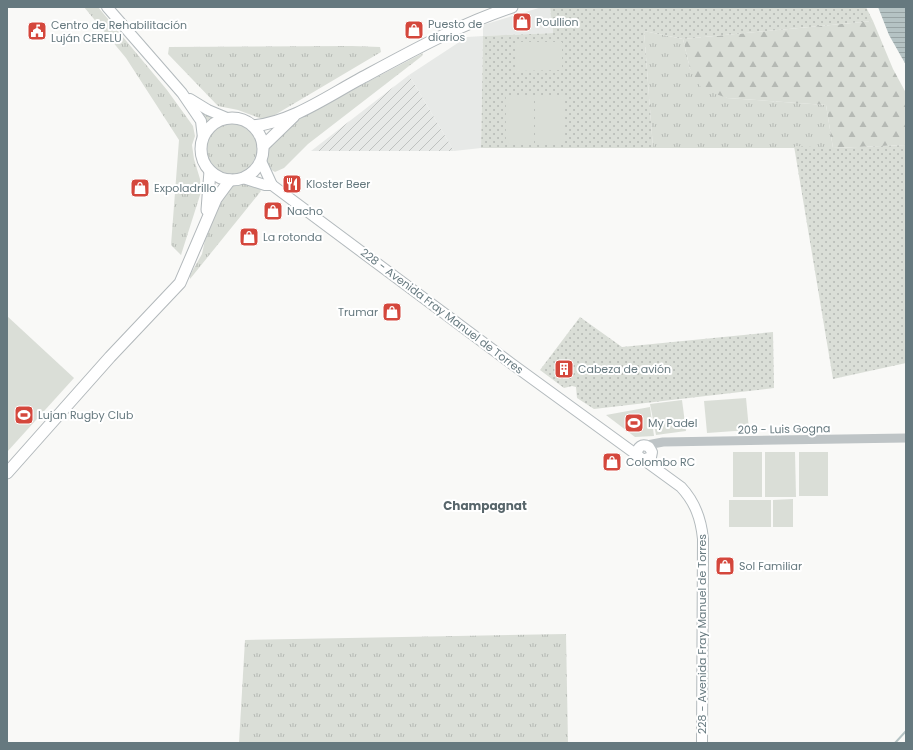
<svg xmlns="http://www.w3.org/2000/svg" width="913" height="750" viewBox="0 0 913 750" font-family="Poppins,sans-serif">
  <defs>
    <pattern id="industrial-furrows" width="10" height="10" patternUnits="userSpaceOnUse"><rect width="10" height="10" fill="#e7e9e7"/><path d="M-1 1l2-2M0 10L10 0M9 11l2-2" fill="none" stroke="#bfc2c0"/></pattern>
    <pattern id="grass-tufts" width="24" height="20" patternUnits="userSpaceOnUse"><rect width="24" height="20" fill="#daded7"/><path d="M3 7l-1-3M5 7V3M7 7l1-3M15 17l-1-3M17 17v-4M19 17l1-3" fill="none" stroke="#b5b9b4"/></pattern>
    <pattern id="forest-firs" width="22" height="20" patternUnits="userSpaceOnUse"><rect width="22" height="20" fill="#daded7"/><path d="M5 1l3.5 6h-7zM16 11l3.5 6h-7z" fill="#b5b9b4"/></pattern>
    <pattern id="park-dots" width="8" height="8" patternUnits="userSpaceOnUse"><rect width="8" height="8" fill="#daded7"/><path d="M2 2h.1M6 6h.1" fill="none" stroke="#b5b9b4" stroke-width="1.8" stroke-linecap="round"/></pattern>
    <pattern id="water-rules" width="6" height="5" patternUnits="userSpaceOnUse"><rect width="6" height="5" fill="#b5c3c4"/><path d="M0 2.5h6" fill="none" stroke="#97a3a4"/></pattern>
  </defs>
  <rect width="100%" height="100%" fill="#f9f9f7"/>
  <polygon fill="#e7e9e7" points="542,7 550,7 553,33 483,36 481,148 454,151 409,75 467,37 483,36 483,25"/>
  <polygon fill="url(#industrial-furrows)" points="409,75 454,151 311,151"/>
  <g fill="url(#grass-tufts)">
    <polygon points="84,7 98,7 167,90 193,126 195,136 192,145 194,159 200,179 201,192 181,255 171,245 179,140 126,58"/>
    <polygon points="644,31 683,39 690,69 727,98 826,105 833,148 653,148"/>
    <polygon points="352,46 380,47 381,52 273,116 262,119 238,110 218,106 168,54 169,47"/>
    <path d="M423,53L422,56L308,144L284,168L275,172C266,168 266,157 268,149L300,117Z"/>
    <polygon points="190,101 218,119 207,128"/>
    <circle cx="232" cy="149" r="25"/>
    <path d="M238,182C246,182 256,183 261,191L190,279V275L202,254L208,226L214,209L233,184Z"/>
    <polygon points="566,634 568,743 239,743 245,640"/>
  </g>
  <polygon fill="url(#forest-firs)" points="873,21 893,69 906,93 906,145 833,148 826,105 727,98 702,89 690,69 683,39"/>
  <g fill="url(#park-dots)">
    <polygon points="550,7 866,7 873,21 683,39 644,31 653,148 481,148 483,36 553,33"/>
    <polygon points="906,145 906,363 833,379 794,146 833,148"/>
    <polygon points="580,317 622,347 773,332 774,388 594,409 577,398 576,387 572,386 564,388 540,370"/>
  </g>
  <g fill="#daded7">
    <polygon points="516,42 562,42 562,70 516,71"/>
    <rect x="506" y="97" width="28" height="47"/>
    <rect x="536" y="97" width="27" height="47"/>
    <polygon points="7,316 74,378 7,452"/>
    <polygon points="746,398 749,430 707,433 704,401"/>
    <polygon points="682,400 686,431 656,435 650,404"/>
    <polygon points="650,407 654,436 635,437 606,415"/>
    <rect x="733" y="452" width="29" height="45"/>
    <polygon points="765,452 795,452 796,497 765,497"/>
    <rect x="799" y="452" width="29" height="44"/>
    <polygon points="793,499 793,527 773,527 773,500"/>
    <rect x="729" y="500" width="42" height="27"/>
  </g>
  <polygon fill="url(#water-rules)" points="878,7 906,7 906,65 889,35"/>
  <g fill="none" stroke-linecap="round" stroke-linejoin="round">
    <polyline stroke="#b5c3c4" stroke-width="2" points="895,743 906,731"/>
    <g stroke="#b3babd" stroke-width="12">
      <g id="secondary">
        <polyline points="107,7 182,93 201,121 203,138"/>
        <polyline points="190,99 208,110 227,118"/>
        <polyline points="261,161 272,185"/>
        <path d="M243,178L265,185H272L512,364L681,487C695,502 701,518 703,539L702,743"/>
        <path d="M637,455C637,447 642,443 649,447L652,452L651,457L642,460"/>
      </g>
    </g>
    <g stroke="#b2b8bb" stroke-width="13">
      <g id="primary">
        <circle cx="232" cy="149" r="31"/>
        <path d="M253,126C291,122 325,98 358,80C408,53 458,25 512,7"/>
        <polyline points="263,146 294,116"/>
        <polyline points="207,210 210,171"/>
        <polyline points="7,473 110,357 180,283 216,199 230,180"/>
      </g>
    </g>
    <polyline stroke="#bec4c6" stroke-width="9" points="647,445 663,442 906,438"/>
    <use href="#secondary" stroke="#fff" stroke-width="10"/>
    <use href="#primary" stroke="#fff" stroke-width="11"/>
  </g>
  <defs>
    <g id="shop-square" transform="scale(1)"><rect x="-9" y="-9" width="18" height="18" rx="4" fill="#d4473c" stroke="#fff"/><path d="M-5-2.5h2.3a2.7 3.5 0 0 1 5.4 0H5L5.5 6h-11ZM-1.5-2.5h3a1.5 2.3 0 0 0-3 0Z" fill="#fff"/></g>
    <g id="civic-square" transform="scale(1)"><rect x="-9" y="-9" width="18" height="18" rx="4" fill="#d4473c" stroke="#fff"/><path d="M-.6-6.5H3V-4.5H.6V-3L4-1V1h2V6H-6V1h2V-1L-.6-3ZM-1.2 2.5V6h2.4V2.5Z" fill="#fff"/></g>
    <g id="restaurant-square" transform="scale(1)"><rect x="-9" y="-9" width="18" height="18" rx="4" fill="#d4473c" stroke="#fff"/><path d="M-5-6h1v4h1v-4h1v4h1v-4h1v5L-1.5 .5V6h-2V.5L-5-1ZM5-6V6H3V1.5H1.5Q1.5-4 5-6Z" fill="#fff"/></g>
    <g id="building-square" transform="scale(1)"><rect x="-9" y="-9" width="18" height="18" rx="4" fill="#d4473c" stroke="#fff"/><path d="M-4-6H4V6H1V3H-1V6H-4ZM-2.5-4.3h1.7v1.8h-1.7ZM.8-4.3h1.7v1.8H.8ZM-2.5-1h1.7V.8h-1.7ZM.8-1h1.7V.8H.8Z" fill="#fff"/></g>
    <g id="stadium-square" transform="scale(1)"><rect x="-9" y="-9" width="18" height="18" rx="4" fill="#d4473c" stroke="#fff"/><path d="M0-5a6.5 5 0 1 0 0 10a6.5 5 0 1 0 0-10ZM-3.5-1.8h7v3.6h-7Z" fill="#fff"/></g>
  </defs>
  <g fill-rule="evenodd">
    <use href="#shop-square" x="522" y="22"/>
    <use href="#shop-square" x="414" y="30"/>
    <use href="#civic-square" x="37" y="31"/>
    <use href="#restaurant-square" x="292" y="184"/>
    <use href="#shop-square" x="140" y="188"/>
    <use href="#shop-square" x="273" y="211"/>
    <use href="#shop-square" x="249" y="237"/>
    <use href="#shop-square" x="392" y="312"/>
    <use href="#building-square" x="564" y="369"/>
    <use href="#stadium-square" x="24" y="415"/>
    <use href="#stadium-square" x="634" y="423"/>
    <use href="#shop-square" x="612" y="462"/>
    <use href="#shop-square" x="725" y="566"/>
  </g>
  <g text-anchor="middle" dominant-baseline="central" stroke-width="4" stroke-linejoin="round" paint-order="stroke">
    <g font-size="11" fill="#66797f" stroke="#fff" text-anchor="start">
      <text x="536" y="22">Poullion</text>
      <text x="428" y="24">Puesto de<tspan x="428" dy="13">diarios</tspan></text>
      <text x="51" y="25">Centro de Rehabilitación<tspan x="51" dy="13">Luján CERELU</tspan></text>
      <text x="306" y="184">Kloster Beer</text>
      <text x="154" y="188">Expoladrillo</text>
      <text x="287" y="211">Nacho</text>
      <text x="263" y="237">La rotonda</text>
      <text x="378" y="312" text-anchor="end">Trumar</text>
      <text x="578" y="369">Cabeza de avión</text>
      <text x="38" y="415">Lujan Rugby Club</text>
      <text x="648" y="423">My Padel</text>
      <text x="626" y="462">Colombo RC</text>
      <text x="739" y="566">Sol Familiar</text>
    </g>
    <g font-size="11" fill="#66797f" stroke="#fff">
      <text transform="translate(442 311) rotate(37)">228 - Avenida Fray Manuel de Torres</text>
      <text transform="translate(784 429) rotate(-1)">209 - Luis Gogna</text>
      <text transform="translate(702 634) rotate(-90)">228 - Avenida Fray Manuel de Torres</text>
    </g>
    <g font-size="12" font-weight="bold" fill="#58666b" stroke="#fff">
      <text x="485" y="505">Champagnat</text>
    </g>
  </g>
  <rect width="913" height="750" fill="none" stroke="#66797f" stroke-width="16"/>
</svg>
